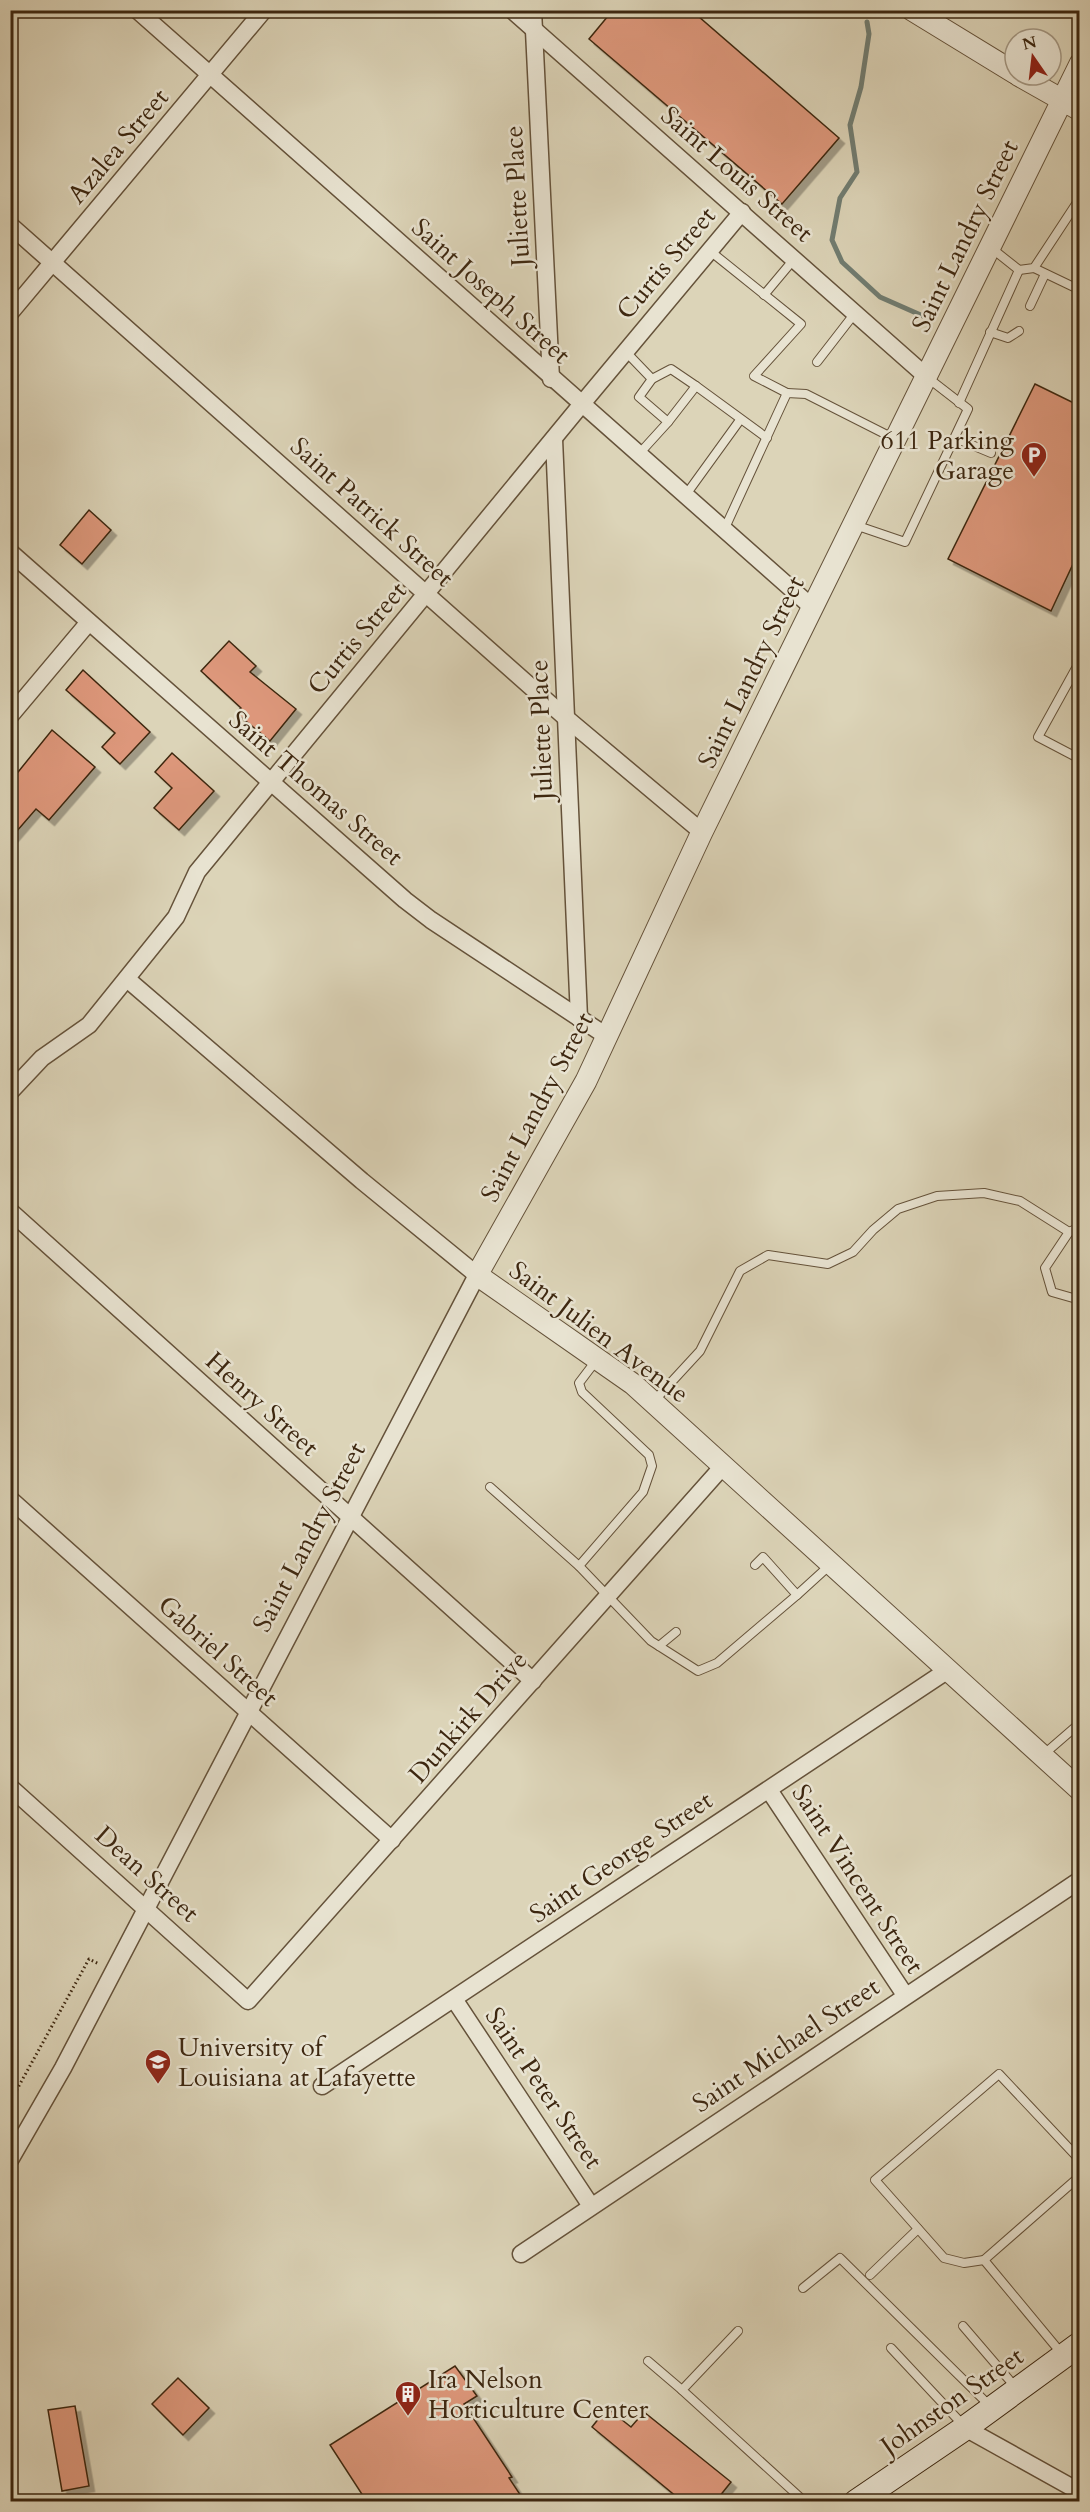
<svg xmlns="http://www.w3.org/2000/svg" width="1090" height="2512" viewBox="0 0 1090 2512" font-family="Cardo,serif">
  <defs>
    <filter id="shadow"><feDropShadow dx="5.5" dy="5.5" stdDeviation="0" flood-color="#0004"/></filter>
  </defs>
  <rect width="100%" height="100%" fill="#dcd4b8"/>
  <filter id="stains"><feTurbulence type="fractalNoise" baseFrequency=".00333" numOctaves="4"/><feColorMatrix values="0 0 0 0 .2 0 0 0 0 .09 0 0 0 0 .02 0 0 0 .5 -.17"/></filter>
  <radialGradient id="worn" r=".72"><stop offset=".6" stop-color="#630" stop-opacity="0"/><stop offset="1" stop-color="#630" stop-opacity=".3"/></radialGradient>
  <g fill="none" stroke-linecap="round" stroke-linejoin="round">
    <polyline stroke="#717d72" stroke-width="5" points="867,22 869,34 861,87 850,125 857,172 840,198 832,240 842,262 880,297 923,316"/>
  </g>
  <g fill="#de987b" stroke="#3d2710" stroke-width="1.5" filter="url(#shadow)">
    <polygon points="613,10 691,10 839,138 782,204 589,39"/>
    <polygon points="1035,384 1080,406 1080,549 1051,611 948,559"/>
    <polygon points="89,510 111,530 82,564 60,545"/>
    <polygon points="229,641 256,666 250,672 296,709 270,741 236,713 241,708 201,671"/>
    <polygon points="83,670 150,732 120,764 102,747 115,733 66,690"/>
    <polygon points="52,730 95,767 49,820 36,809 10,839 10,782"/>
    <polygon points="172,753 214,791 179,830 154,808 172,788 155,772"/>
    <polygon points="455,2366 477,2396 464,2404 512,2477 509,2478 525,2502 367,2502 330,2445"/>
    <polygon points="178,2378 209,2408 183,2435 152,2404"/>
    <polygon points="75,2406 89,2486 62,2491 48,2410"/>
    <polygon points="607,2408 631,2427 644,2412 731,2482 715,2502 683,2502 592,2427"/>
  </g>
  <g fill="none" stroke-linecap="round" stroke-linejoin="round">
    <g stroke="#65523a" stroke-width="10">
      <g id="service">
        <polyline points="710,251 801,324 754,376 787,393"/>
        <polyline points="1034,268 1080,290"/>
        <polyline points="1019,270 1034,268 1080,198"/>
        <polyline points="764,295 795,258"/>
        <polyline points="1030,306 1045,274"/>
        <polyline points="990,332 1008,338 1019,331"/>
        <polyline points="626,352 652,379 639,397 668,422 638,455"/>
        <polyline points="817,362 855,313"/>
        <polyline points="652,379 671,369 696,386 668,422"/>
        <polyline points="696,386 767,438"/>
        <polyline points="959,403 1019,270 990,247"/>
        <polyline points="955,438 991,453"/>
        <polyline points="685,496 740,420"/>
        <polyline points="855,525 905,542 968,409 928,378"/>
        <polyline points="724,530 787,393 806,394 895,439"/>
        <polyline points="1080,661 1038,737 1080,759"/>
        <polyline points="1080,1227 1069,1232 1045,1268 1052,1292 1080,1300"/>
        <polyline points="653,1402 700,1351 740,1271 768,1255 828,1264 853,1252 873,1230 898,1209 937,1196 984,1193 1020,1201 1069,1232"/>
        <polyline points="490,1487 579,1566 651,1641 698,1671 717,1663 797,1595 763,1557 755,1565"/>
        <polyline points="579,1566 643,1492 652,1466 649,1455 582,1392 579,1383 598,1358"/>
        <polyline points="797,1595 830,1565"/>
        <polyline points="659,1646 676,1632"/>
        <polyline points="1043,1755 1080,1723"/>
        <polyline points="984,2260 964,2263 944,2258 875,2180 999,2074 1080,2160"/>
        <polyline points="870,2275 918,2229"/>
        <polyline points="803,2288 840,2258 990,2406"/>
        <polyline points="963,2326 1017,2389"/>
        <polyline points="738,2331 682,2390 805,2502"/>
        <polyline points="891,2348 964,2426"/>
        <polyline points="1062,2354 984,2260 1080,2176"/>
        <polyline points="648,2361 682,2390"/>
      </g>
    </g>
    <g stroke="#65523a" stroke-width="19">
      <g id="minor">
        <polyline points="137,10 813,608"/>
        <polyline points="512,10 927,377"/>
        <polyline points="533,10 551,379"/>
        <polyline points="10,225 566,718 702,832"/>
        <polyline points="10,313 264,10"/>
        <polyline points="554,439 579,1018"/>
        <polyline points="10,552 405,900 431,920 608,1037"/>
        <polyline points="10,716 89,622"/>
        <polyline points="10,1092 42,1058 89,1025 176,917 197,872 581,405 742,212"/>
        <polyline points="10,1211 533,1681"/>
        <polyline points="10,1499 392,1840"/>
        <polyline points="10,1787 248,2001 724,1465"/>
        <polyline points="769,1790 905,1995"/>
        <polyline points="454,1999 591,2206"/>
        <polyline points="322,2086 948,1670"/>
        <polyline points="10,2160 63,2068 477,1275 362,1181 127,979"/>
        <polyline points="521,2254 1080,1880"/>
        <polyline points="965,2428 1080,2492"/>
      </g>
    </g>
    <g stroke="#65523a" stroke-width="23">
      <g id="tertiary">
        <polyline points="912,10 1015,73"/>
        <polyline points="1080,64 702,832 586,1081 477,1275 633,1384 1080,1790"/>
        <polyline points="1018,75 1080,110"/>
      </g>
    </g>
    <g stroke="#3d2710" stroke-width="26">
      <polyline id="secondary" points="856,2502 965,2428 1080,2344"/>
    </g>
    <polyline stroke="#3d2710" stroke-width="3" stroke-dasharray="1.5 3" stroke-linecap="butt" points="10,2102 89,1959 99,1964"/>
    <use href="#service" stroke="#e8e3d1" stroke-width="8"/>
    <use href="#minor" stroke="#e8e3d1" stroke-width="16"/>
    <use href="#tertiary" stroke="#e8e3d1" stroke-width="21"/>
    <use href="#secondary" stroke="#e8e3d1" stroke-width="24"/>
  </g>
  <defs>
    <g id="parking-pin" transform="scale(1.35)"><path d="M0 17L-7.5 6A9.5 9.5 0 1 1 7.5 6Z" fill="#8f2418" stroke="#e8e3d1"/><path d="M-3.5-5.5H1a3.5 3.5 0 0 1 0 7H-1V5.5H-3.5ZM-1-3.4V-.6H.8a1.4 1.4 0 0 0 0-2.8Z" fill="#fff"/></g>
    <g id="university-pin" transform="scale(1.35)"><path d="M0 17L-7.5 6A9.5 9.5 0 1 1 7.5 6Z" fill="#8f2418" stroke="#e8e3d1"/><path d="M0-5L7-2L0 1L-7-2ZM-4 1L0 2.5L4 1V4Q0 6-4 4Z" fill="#fff"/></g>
    <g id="building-pin" transform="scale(1.35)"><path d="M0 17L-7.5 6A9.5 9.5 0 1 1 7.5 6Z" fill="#8f2418" stroke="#e8e3d1"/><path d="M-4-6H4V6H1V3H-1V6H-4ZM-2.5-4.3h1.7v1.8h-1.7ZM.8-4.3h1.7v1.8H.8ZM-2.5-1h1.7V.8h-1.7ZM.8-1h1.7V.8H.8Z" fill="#fff"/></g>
  </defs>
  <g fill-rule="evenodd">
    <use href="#parking-pin" x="1034" y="455"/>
    <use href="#university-pin" x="158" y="2062"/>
    <use href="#building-pin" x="408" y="2394"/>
  </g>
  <g text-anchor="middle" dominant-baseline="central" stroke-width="5" stroke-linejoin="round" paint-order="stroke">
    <g font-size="26" fill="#3d2710" stroke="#e8e3d1">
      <text transform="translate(118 146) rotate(-50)">Azalea Street</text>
      <text transform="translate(737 174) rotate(41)">Saint Louis Street</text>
      <text transform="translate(517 196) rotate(-93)">Juliette Place</text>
      <text transform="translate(965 236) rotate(-64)">Saint Landry Street</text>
      <text transform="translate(666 263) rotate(-50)">Curtis Street</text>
      <text transform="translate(491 291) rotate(42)">Saint Joseph Street</text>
      <text transform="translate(372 512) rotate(42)">Saint Patrick Street</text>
      <text transform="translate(357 638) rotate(-50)">Curtis Street</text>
      <text transform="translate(751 672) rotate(-64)">Saint Landry Street</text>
      <text transform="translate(541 730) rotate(-92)">Juliette Place</text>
      <text transform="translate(316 788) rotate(41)">Saint Thomas Street</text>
      <text transform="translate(537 1107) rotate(-62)">Saint Landry Street</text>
      <text transform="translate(599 1332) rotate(37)">Saint Julien Avenue</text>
      <text transform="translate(262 1404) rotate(42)">Henry Street</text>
      <text transform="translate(309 1537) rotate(-62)">Saint Landry Street</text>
      <text transform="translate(218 1651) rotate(42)">Gabriel Street</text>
      <text transform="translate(468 1717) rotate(-49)">Dunkirk Drive</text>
      <text transform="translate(621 1857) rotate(-34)">Saint George Street</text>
      <text transform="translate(147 1874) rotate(42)">Dean Street</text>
      <text transform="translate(858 1879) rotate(57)">Saint Vincent Street</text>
      <text transform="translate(786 2045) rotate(-34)">Saint Michael Street</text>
      <text transform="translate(544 2088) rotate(56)">Saint Peter Street</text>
      <text transform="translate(952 2401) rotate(-35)">Johnston Street</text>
    </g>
    <g font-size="26" fill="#3d2710" stroke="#e8e3d1" text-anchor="start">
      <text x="1014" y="440" text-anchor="end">611 Parking<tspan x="1014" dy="30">Garage</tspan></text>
      <text x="178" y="2047">University of<tspan x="178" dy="30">Louisiana at Lafayette</tspan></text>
      <text x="428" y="2379">Ira Nelson<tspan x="428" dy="30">Horticulture Center</tspan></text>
    </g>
  </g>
  <rect width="1090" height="2512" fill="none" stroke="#dcd4b8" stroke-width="36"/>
  <rect x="12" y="12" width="1066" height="2488" fill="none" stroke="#3d2710" stroke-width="3"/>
  <rect x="18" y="18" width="1054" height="2476" fill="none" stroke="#3d2710" stroke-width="1.5"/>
  <g transform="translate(1033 57) rotate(346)"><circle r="28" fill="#e8e3d1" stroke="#a49884" stroke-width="1.5"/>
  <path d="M0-4.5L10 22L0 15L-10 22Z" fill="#8f2418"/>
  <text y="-9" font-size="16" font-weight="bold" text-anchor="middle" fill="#3d2710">N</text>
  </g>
  <rect width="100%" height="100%" filter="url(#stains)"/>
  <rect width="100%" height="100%" fill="url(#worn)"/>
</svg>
